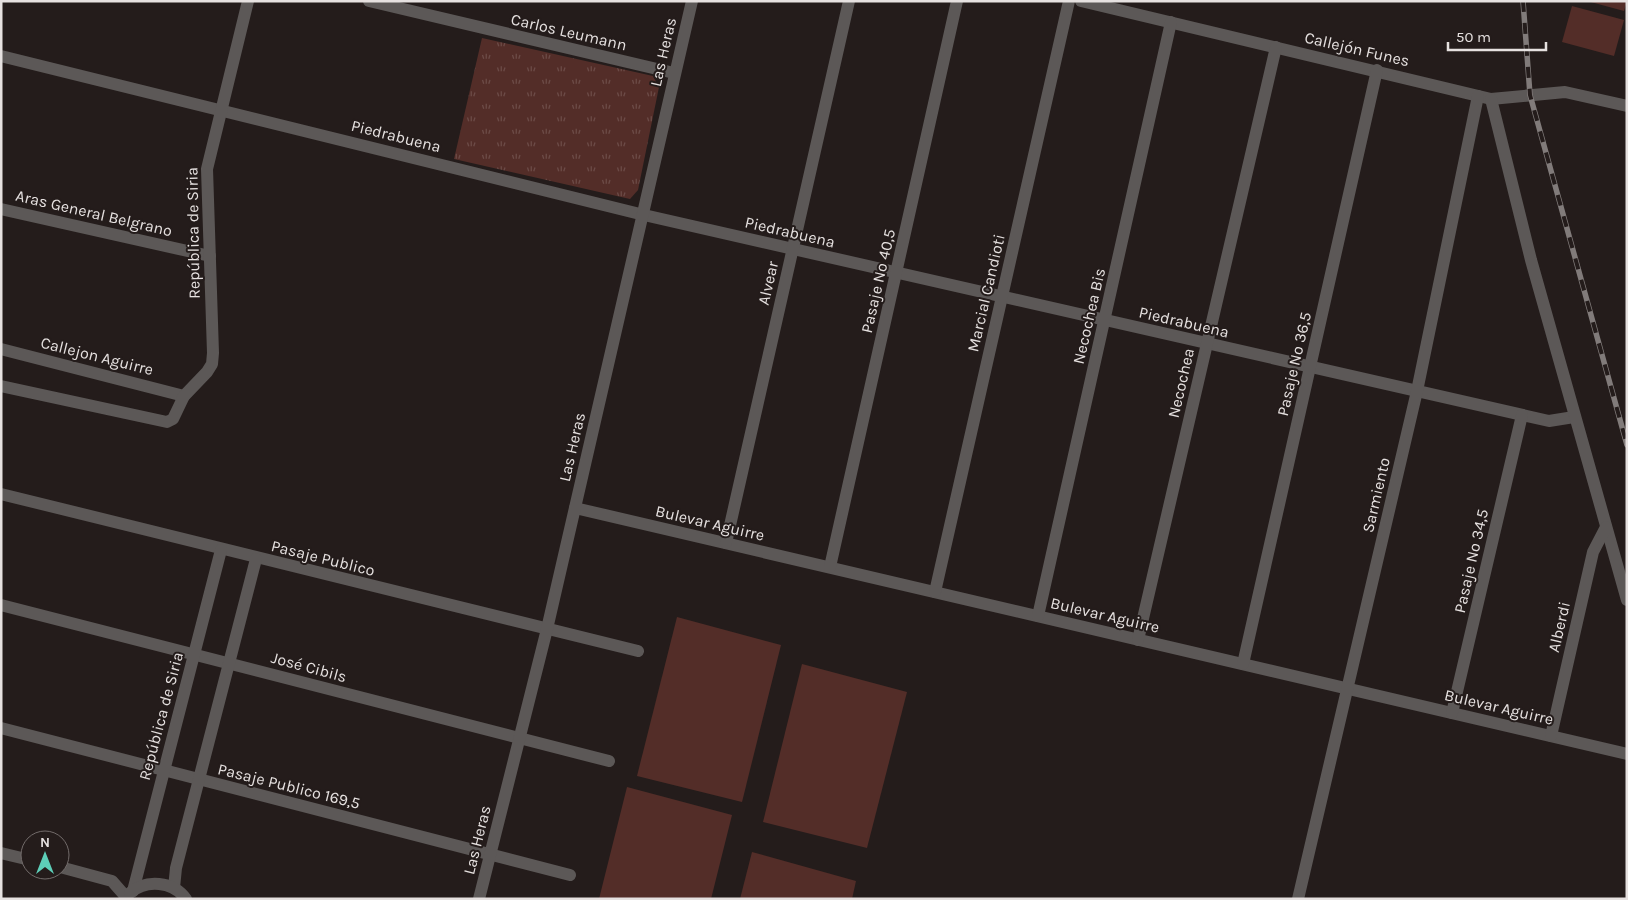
<svg xmlns="http://www.w3.org/2000/svg" width="1628" height="900" viewBox="0 0 1628 900" font-family="Karla,sans-serif">
  <defs>
    <pattern id="grass-tufts" width="24" height="20" patternUnits="userSpaceOnUse" patternTransform="scale(1.25)"><rect width="24" height="20" fill="#532d28"/><path d="M3 7l-1-3M5 7V3M7 7l1-3M15 17l-1-3M17 17v-4M19 17l1-3" fill="none" stroke="#6c4b47"/></pattern>
  </defs>
  <rect width="100%" height="100%" fill="#241c1b"/>
  <polygon fill="url(#grass-tufts)" points="482,38 653,76 659,87 638,190 630,199 454,159"/>
  <g fill="#532d28">
    <polygon points="1587,1 1627,1 1624,11"/>
    <polygon points="1572,6 1624,20 1614,56 1562,42"/>
    <polygon points="677,617 781,645 742,802 637,776"/>
    <polygon points="802,664 907,692 867,848 763,822"/>
    <polygon points="627,787 732,815 711,899 599,899"/>
    <polygon points="752,852 856,881 852,899 740,899"/>
  </g>
  <g fill="none" stroke-linecap="round" stroke-linejoin="round">
    <g stroke="#5c5857" stroke-width="12">
      <polyline points="369,1 674,73"/>
      <polyline points="1081,1 1491,99 1565,92 1627,106"/>
      <polyline points="1,56 644,215 1549,421 1574,417"/>
      <polyline points="1491,99 1531,260 1627,600"/>
      <polyline points="1,209 210,256"/>
      <polyline points="1,349 184,396"/>
      <polyline points="1,386 167,422 173,419 184,396 207,372 212,364 213,353 207,169 248,1"/>
      <polyline points="1,494 638,651"/>
      <polyline points="575,508 1627,754"/>
      <polyline points="726,543 849,1"/>
      <polyline points="830,567 957,1"/>
      <polyline points="935,592 1069,1"/>
      <polyline points="1,605 609,761"/>
      <polyline points="1038,616 1171,22"/>
      <polyline points="1138,640 1276,47"/>
      <polyline points="1243,664 1377,70"/>
      <polyline points="1452,713 1522,415"/>
      <polyline points="1,728 570,875"/>
      <polyline points="1551,736 1593,552 1606,527"/>
      <polyline points="1,853 30,860"/>
      <polyline points="60,867 112,881 126,897"/>
      <polyline points="174,888 176,868 256,559"/>
      <polyline points="133,891 221,550"/>
      <path d="M130,893C146,879 173,881 186,899"/>
      <polyline points="479,899 547,629 692,1"/>
      <polyline points="1298,899 1417,391 1478,96"/>
    </g>
    <g stroke="#817b7a" stroke-width="5.5">
      <polyline id="rail" points="1523,1 1530,95 1627,445"/>
    </g>
    <use href="#rail" stroke="#241c1b" stroke-width="4" stroke-dasharray="11" stroke-linecap="butt"/>
  </g>
  <g text-anchor="middle" dominant-baseline="central" stroke-width="4" stroke-linejoin="round" paint-order="stroke">
    <g font-size="16" fill="#e6e1e0" stroke="#241c1b">
      <text transform="translate(569 32) rotate(13)">Carlos Leumann</text>
      <text transform="translate(1357 49) rotate(13)">Callejón Funes</text>
      <text transform="translate(663 52) rotate(-77)">Las Heras</text>
      <text transform="translate(396 136) rotate(14)">Piedrabuena</text>
      <text transform="translate(94 213) rotate(13)">Aras General Belgrano</text>
      <text transform="translate(790 232) rotate(13)">Piedrabuena</text>
      <text transform="translate(193 233) rotate(-91)">República de Siria</text>
      <text transform="translate(878 281) rotate(-77)">Pasaje No 40,5</text>
      <text transform="translate(768 283) rotate(-77)">Alvear</text>
      <text transform="translate(986 293) rotate(-77)">Marcial Candioti</text>
      <text transform="translate(1089 316) rotate(-77)">Necochea Bis</text>
      <text transform="translate(1184 322) rotate(13)">Piedrabuena</text>
      <text transform="translate(97 356) rotate(14)">Callejon Aguirre</text>
      <text transform="translate(1294 364) rotate(-77)">Pasaje No 36,5</text>
      <text transform="translate(1181 383) rotate(-77)">Necochea</text>
      <text transform="translate(572 447) rotate(-77)">Las Heras</text>
      <text transform="translate(1376 495) rotate(-77)">Sarmiento</text>
      <text transform="translate(710 523) rotate(13)">Bulevar Aguirre</text>
      <text transform="translate(323 558) rotate(14)">Pasaje Publico</text>
      <text transform="translate(1471 561) rotate(-77)">Pasaje No 34,5</text>
      <text transform="translate(1105 615) rotate(13)">Bulevar Aguirre</text>
      <text transform="translate(1559 627) rotate(-77)">Alberdi</text>
      <text transform="translate(309 667) rotate(15)">José Cibils</text>
      <text transform="translate(1499 707) rotate(13)">Bulevar Aguirre</text>
      <text transform="translate(161 716) rotate(-75)">República de Siria</text>
      <text transform="translate(289 786) rotate(14)">Pasaje Publico 169,5</text>
      <text transform="translate(477 840) rotate(-76)">Las Heras</text>
    </g>
  </g>
  <rect width="1628" height="900" fill="none" stroke="#e6e1e0" stroke-width="5"/>
  <g transform="translate(45 855)"><circle r="24" fill="#241c1b" stroke="#726b6a"/>
  <path d="M0-4L9 19L0 12L-9 19Z" fill="#5dceb8"/>
  <text y="-8" font-size="14" font-weight="bold" text-anchor="middle" fill="#e6e1e0">N</text>
  </g>
  <path d="M1448 42v8h98v-8" fill="none" stroke="#e6e1e0" stroke-width="2.5"/>
  <text x="1456" y="42" font-size="15" fill="#e6e1e0" stroke="#241c1b" stroke-width="4" paint-order="stroke">50 m</text>
</svg>
